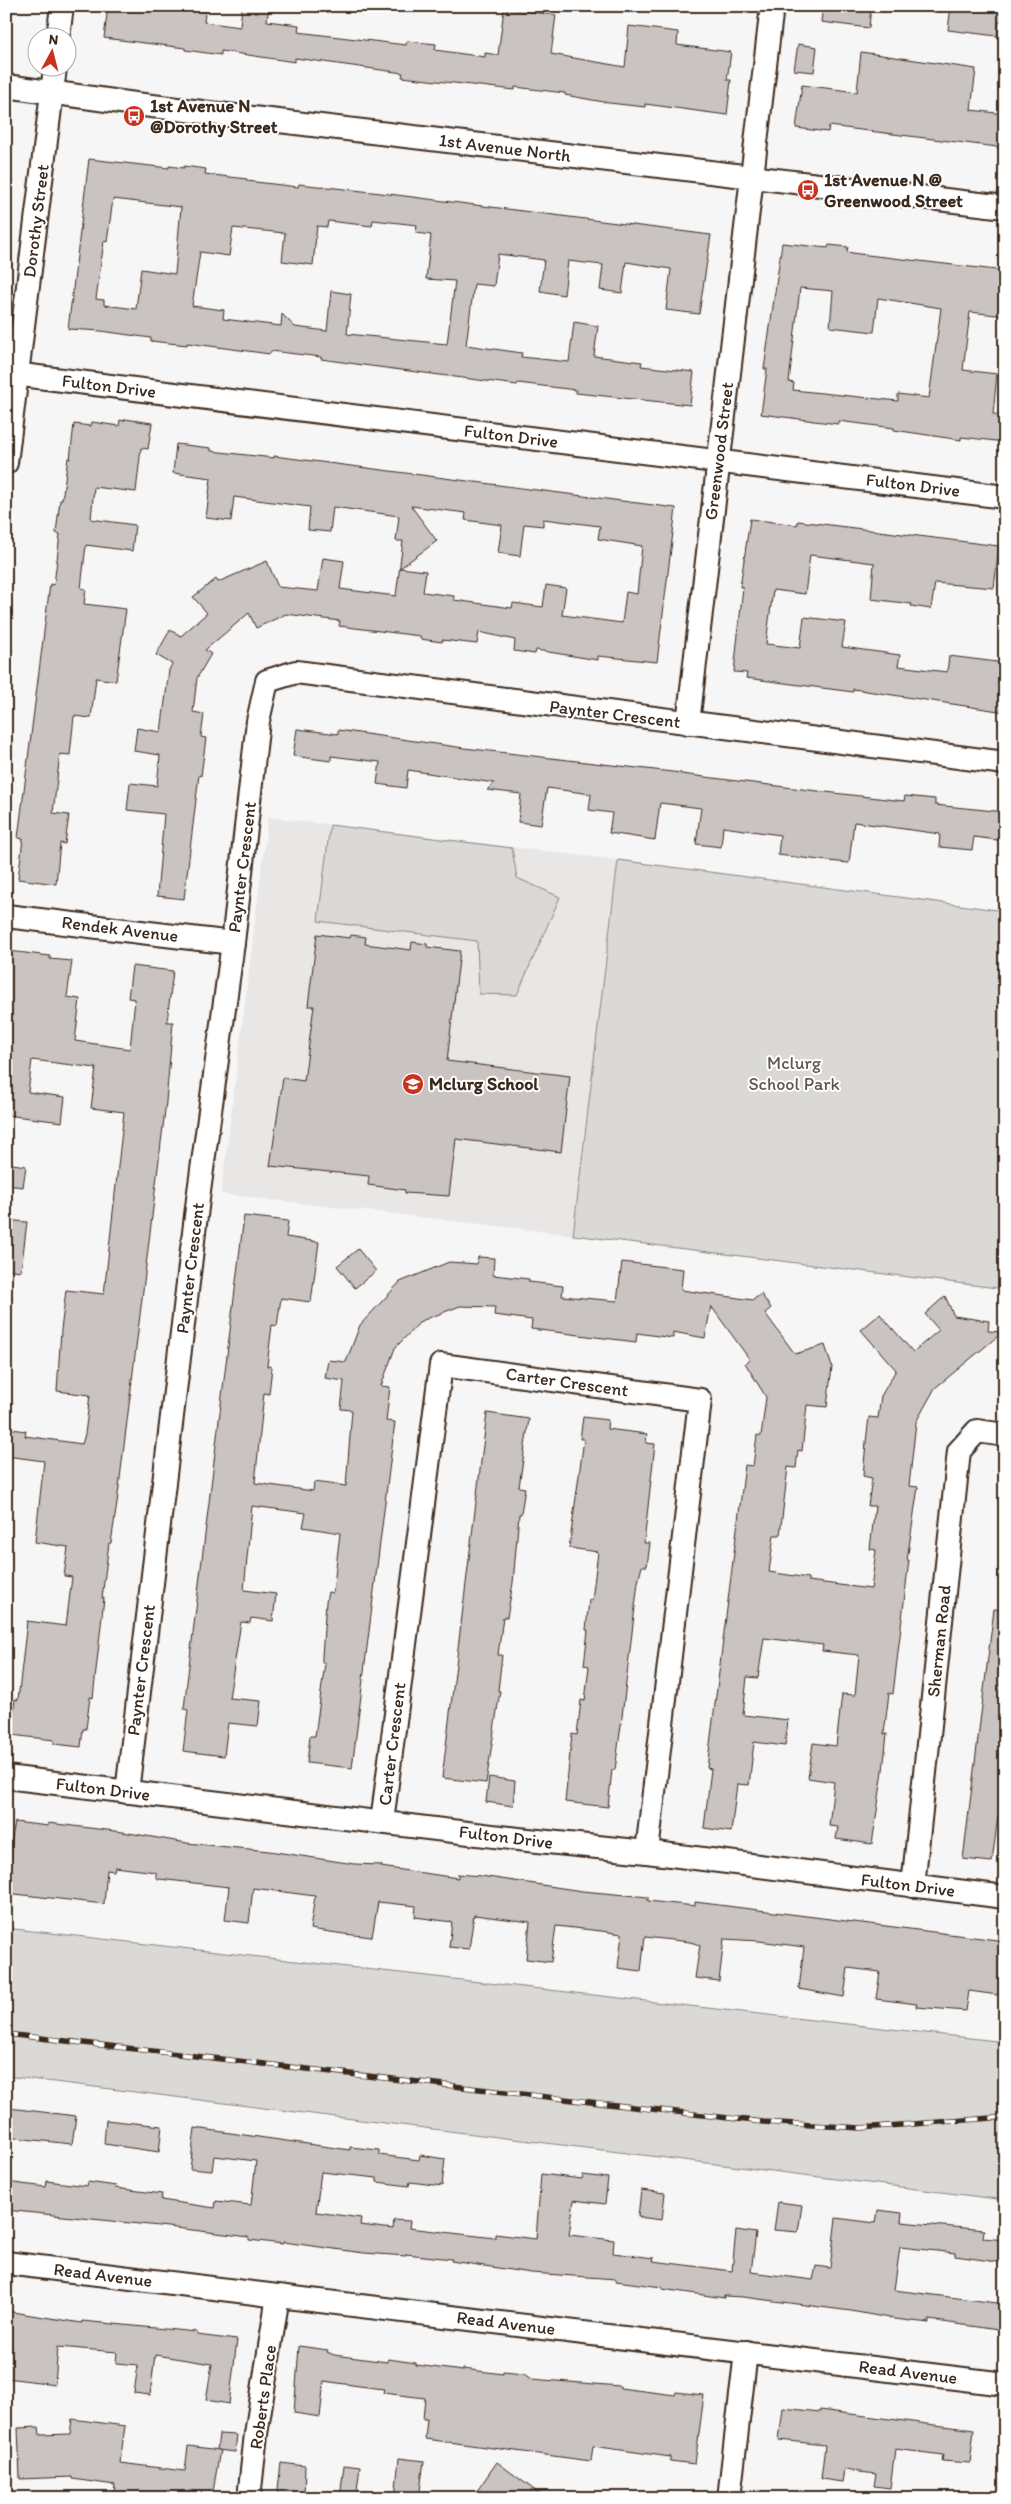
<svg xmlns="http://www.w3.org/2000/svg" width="1011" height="2504" viewBox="0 0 1011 2504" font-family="Itim,sans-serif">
  <rect width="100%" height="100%" fill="#f7f6f6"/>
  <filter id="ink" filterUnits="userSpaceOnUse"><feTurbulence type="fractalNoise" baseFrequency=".02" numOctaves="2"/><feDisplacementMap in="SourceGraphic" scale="10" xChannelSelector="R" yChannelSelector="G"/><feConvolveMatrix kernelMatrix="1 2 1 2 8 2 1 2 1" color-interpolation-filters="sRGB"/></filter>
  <g filter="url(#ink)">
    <polygon fill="#e9e7e6" points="268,817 618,860 573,1235 221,1194"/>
    <g fill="#dbd9d6" stroke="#8b827a">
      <polygon points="330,825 512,848 517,878 560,897 517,995 479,994 477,941 318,921"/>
      <polygon points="618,860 1005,911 1005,1289 573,1235"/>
      <polygon points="6,1928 1005,2042 1005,2200 6,2076"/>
    </g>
    <g fill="#c9c3c1" stroke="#3b2a1e" fill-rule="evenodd">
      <polygon points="108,6 141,10 142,6 206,6 204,22 240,27 242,6 269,6 267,21 299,25 298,32 406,45 407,41 436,44 435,50 485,57 485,53 498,55 504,9 531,12 556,15 551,54 625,67 629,26 678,32 677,45 731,52 727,80 731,80 727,115 645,104 645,107 609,103 565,95 565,93 515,87 515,90 402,77 403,73 295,58 295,62 221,51 221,55 185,50 185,48 104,38"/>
      <polygon points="823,6 871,6 869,28 821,22"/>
      <polygon points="951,6 1005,6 1005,23 999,22 997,36 948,30"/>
      <polygon points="798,44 817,47 814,72 794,70"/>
      <polygon points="861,52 976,69 971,110 1005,114 1005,148 829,126 828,132 796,128 802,85 857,92"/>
      <path d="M89,159L169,168V166L184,168V166L206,169L205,174L247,179V181L298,187L299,184L381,193L711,235L699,314L666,310L671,269L626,262L622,293L600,290L603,265L568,261L564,295L540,291L544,260L498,254L494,286L474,284L466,345L522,353L521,357L569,362L574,322L598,326L594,356L642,362L641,366L694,372L690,405L576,393V390L518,383L517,385L363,365L321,359V357L271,351L270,354L187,343V345L151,341V338L101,331L68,329ZM113,199L181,207L175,274L141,269L136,309L104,305V300L96,299L104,241L107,242ZM373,220L417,225L416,233L431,235L426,279L455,281L447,344L347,334L351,294L331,291L327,331L295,327L282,314L281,326L223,319L224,310L192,306L200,252L229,256L233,228L285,233L282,261L313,265L317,226L327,227L328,221L372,226Z"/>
      <path d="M782,243L828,248L829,245L848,247L847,252L859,254L1005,271V316L970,312L963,370L997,374L993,414L1005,415V442L961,437V440L894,430V428L838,421V424L761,414L767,369H764ZM800,288L833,291L830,327L874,332L878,298L941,308L929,398L898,394V401L793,390L794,383L789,382Z"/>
      <polygon points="125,419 152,423 148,449 141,448 136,492 94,487 91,519 135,525 132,551 86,545 81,588 86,589 84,604 126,609 116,681 96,678 91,718 74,716 70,755 60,754 53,813 69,815 65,844 60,843 56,884 18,879 23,839 18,838 50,584 54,585 60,534 56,533 60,500 62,500 68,458 70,459 74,424 91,426 92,422 119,426 120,420 124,421"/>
      <path d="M176,444L211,448V451L274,458V456L676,508L657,662L598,656V660L536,650L535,654L514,651L515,640L479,632L477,644L442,640V642L420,639V636L339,626L340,621L286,614L256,628L249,613L205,650L211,654L197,678L193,712L204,714L201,737L206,738L201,776L199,775L184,899L157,896L164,814L127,810L130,783L157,786L160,755L134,751L137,728L161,732L169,670L172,664L156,655L170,630L181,636L207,613L193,597L216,579L218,582L267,561L278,587L318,591L323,558L344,561L340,589L396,596L403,541H396L399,516L333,507L330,532L308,530L310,507L234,497L231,521L206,518L211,478L173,473ZM411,506L466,513L465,520L502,525L498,553L520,556L524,524L543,526V519L600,526L598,539L642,546L637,594L626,592L622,623L562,615L566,588L546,585L543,607L513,603L512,608L454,600V596L423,592L426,571L400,568L437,541Z"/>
      <polygon points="750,519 797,525 798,521 999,546 994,588 935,583 931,609 911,606 912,604 871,599 874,563 810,555 805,594 773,590 766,644 800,648 804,617 846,622 842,647 900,655 898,666 947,672 949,656 1005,663 1005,712 853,689 853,692 746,678 747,673 734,672 743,587 740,587"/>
      <polygon points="297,729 338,734 338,730 464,748 681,773 681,774 834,793 904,801 905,796 935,799 935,805 1005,812 1005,841 974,837 972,850 939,847 940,834 854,822 849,863 828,861 778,855 780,835 723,827 721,847 696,844 701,808 660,803 655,840 609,833 612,813 589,810 591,794 547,788 541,825 518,822 521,794 487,790 494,783 408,770 406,788 377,784 380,762 331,756 331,761 293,756"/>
      <polygon points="317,934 350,938 351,935 366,937 365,944 411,950 412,942 427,944 427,947 460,951 447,1061 570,1076 561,1152 456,1139 449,1196 405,1193 405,1190 368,1185 369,1176 270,1166 283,1078 304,1081 314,1006 308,1006"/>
      <polygon points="9,951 50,956 50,959 72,961 67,997 80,999 75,1041 130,1049 135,999 128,998 132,966 173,971 167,1022 173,1022 166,1102 117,1503 111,1543 109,1543 102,1598 104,1598 93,1698 90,1697 86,1729 83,1729 81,1747 54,1744 54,1740 11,1735 15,1699 18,1700 27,1621 66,1626 72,1577 64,1576 68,1547 35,1542 44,1461 6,1456 6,1428 26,1431 25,1436 82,1444 85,1434 90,1395 57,1391 61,1330 66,1290 104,1294 124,1112 91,1108 96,1068 32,1060 28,1092 65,1097 62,1122 6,1115 6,974"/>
      <polygon points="6,1163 26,1166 23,1187 6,1185"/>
      <polygon points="244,1216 288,1221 286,1237 319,1242 311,1302 281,1298 277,1326 272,1325 267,1366 272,1367 269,1394 264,1393 255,1483 313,1491 314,1482 346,1486 352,1410 341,1409 344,1381 325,1378 328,1360 346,1362 360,1325 400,1282 449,1262 477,1264 478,1257 494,1258 493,1275 529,1279 529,1282 563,1286 562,1296 617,1301 622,1262 683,1269 681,1290 753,1300 761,1294 771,1308 765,1313 795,1354 825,1345 832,1367 827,1407 807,1405 802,1451 798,1450 796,1468 788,1467 780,1535 774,1535 769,1572 808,1578 808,1581 871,1589 876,1550 870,1549 875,1506 868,1506 872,1478 863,1476 866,1442 869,1417 878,1418 881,1396 896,1370 861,1330 880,1314 913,1352 939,1330 925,1314 945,1296 954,1316 989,1321 988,1331 1003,1332 935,1388 916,1422 909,1486 918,1487 907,1560 909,1560 893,1694 889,1693 884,1734 887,1734 883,1771 872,1844 836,1839 838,1827 829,1826 834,1782 808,1778 813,1743 836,1746 842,1694 855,1695 859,1655 822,1651 823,1645 764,1638 758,1678 747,1677 743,1715 788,1720 785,1746 754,1742 749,1785 737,1784 731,1832 704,1828 711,1769 707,1768 745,1465 753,1466 757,1435 761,1436 766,1397 745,1363 750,1360 711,1306 705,1338 673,1332 673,1338 637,1333 636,1342 531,1329 532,1320 494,1315 495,1307 460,1306 421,1321 395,1348 381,1386 390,1387 386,1421 395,1422 352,1768 307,1763 310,1736 315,1736 325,1663 322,1663 322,1656 326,1602 328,1592 333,1593 340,1533 303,1527 306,1513 252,1506 244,1590 276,1594 273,1621 251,1618 250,1623 241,1622 229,1698 261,1701 258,1726 228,1723 224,1756 183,1751 188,1710 184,1709 187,1682"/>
      <polygon points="6,1220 27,1222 21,1271 6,1269"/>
      <polygon points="358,1249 376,1271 355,1288 337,1266"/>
      <polygon points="487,1413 529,1419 519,1487 525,1488 521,1514 519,1514 513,1583 507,1617 503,1617 498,1655 502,1655 498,1691 500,1691 486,1783 442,1778"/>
      <polygon points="583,1417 608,1420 607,1429 647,1434 646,1443 655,1444 644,1543 650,1543 647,1566 642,1566 638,1582 621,1725 615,1770 612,1770 608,1807 565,1802 572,1734 577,1735 581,1700 585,1701 589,1666 584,1665 588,1630 586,1630 589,1600 592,1600 598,1552 569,1548 584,1439 580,1439"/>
      <polygon points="994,1609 1005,1610 1005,1817 998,1816 992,1862 963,1859"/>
      <polygon points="489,1777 515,1781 513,1806 486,1802"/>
      <polygon points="15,1822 48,1826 48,1823 123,1832 187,1843 269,1851 354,1864 382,1865 381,1867 458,1878 458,1874 481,1876 582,1891 648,1897 648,1901 695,1906 695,1902 1005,1941 1005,1996 969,1991 966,2011 916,2007 917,2004 876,1999 880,1972 848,1968 844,1997 799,1989 804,1947 759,1941 724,1939 719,1981 695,1978 700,1945 690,1942 645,1937 641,1971 618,1968 622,1934 601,1931 556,1926 551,1962 526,1959 530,1922 474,1915 469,1949 449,1947 452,1922 415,1917 416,1906 378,1902 372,1937 344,1934 310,1929 315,1896 253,1888 249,1923 225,1920 229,1887 159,1879 156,1878 156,1872 115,1867 114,1871 107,1870 104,1904 6,1893 6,1868"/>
      <polygon points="9,2108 76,2116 72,2144 6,2137"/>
      <polygon points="106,2120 162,2126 159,2152 104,2144"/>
      <polygon points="195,2128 350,2150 350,2147 379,2150 379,2155 419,2160 420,2155 445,2159 442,2186 410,2182 409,2186 377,2182 377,2178 321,2172 316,2212 361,2218 360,2225 393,2229 394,2220 410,2221 409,2228 495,2238 495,2234 536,2239 541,2174 582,2179 583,2175 608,2178 605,2204 574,2200 569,2235 614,2240 613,2253 654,2258 653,2261 732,2271 736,2230 756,2233 751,2272 813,2280 816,2266 830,2268 836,2218 876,2223 878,2210 902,2213 901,2222 984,2230 983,2238 1005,2240 1005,2263 955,2256 955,2253 900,2247 894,2290 1005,2304 1005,2331 929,2320 929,2323 894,2319 851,2311 743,2297 724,2296 724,2298 662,2289 662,2287 616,2281 616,2279 531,2273 451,2261 452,2259 406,2254 406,2256 364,2253 283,2242 283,2244 249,2240 249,2237 168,2227 6,2210 6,2182 46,2187 47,2181 87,2186 88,2182 116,2186 115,2188 162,2194 161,2200 215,2208 216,2201 251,2205 256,2161 214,2156 212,2171 190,2169"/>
      <polygon points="641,2190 665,2193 662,2220 638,2217"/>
      <polygon points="778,2202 802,2205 798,2232 774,2230"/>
      <polygon points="6,2311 82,2323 82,2321 197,2332 197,2335 237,2340 229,2404 206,2400 212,2364 155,2355 150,2395 134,2393 138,2365 116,2363 117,2352 58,2347 55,2384 6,2378"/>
      <polygon points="299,2346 328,2350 327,2352 334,2355 387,2362 388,2359 416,2363 416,2365 463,2371 463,2369 503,2374 503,2372 524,2374 531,2379 620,2386 620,2388 675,2395 676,2392 704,2395 695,2464 670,2461 670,2457 593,2446 591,2461 425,2439 427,2419 423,2419 425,2398 383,2393 384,2389 359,2386 324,2381 320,2417 294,2413"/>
      <polygon points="783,2408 820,2412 820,2410 974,2430 970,2463 942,2461 943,2455 895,2449 890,2488 874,2486 876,2474 844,2470 842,2482 821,2479 825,2445 779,2440"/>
      <polygon points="72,2419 125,2426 120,2463 185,2471 188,2446 220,2450 212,2498 122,2498 113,2497 115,2485 72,2479 72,2477 20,2479 18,2428 39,2427 40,2435 70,2434"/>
      <polygon points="219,2434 237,2435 235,2452 217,2450"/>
      <polygon points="399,2458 424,2461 419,2498 395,2498"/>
      <polygon points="497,2462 545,2498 472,2498"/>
      <polygon points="281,2463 305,2466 304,2498 277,2498"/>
      <polygon points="344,2465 360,2467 356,2498 340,2498"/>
    </g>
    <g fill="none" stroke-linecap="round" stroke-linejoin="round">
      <g stroke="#3b2a1e" stroke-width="26">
        <g id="minor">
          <polyline points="58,38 62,6"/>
          <polyline points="6,86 135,104 1005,207"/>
          <polyline points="6,373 1005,497"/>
          <polyline points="6,463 55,68"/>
          <polyline points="688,723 772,6"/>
          <polyline points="6,916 233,943"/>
          <polyline points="6,1777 518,1839 647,1852 1005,1897"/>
          <polyline points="127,1792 198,1199 233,943 258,721 267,681 296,672 1005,763"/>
          <polyline points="382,1822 441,1365 700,1400 647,1852"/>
          <polyline points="913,1886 959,1451 977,1431 1005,1435"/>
          <polyline points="6,2263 1005,2384"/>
          <polyline points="249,2498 256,2434 278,2296"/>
          <polyline points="729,2498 746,2352"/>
        </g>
      </g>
      <use href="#minor" stroke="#fff" stroke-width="22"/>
      <g stroke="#3b2a1e" stroke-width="5.5">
        <polyline id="rail" points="6,2034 763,2122 861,2128 1005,2117"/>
      </g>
      <use href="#rail" stroke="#fff" stroke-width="4" stroke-dasharray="11" stroke-linecap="butt"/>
    </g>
  </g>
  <defs>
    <g id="bus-disc" transform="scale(1.125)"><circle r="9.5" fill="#c8321e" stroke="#fff"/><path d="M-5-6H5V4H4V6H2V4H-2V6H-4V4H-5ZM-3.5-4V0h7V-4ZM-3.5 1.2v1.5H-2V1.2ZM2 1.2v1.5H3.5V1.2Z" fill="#fff"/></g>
    <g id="school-disc" transform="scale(1.125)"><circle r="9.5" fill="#c8321e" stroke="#fff"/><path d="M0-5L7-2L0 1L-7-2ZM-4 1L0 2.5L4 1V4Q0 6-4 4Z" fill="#fff"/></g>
  </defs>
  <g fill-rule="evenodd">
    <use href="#bus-disc" x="134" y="116"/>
    <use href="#bus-disc" x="808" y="190"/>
    <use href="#school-disc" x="413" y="1084"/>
  </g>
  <g text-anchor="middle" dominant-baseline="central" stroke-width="4" stroke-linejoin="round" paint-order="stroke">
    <g font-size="18" font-weight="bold" fill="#3b2a1e" stroke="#fff" text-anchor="start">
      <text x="150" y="106">1st Avenue N<tspan x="150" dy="21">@Dorothy Street</tspan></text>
      <text x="824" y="180">1st Avenue N @<tspan x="824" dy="21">Greenwood Street</tspan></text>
      <text x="429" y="1084">Mclurg School</text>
    </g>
    <g font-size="18" fill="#3b2a1e" stroke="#fff">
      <text transform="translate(505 148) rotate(7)">1st Avenue North</text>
      <text transform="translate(36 221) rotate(-83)">Dorothy Street</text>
      <text transform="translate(109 386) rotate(7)">Fulton Drive</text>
      <text transform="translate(511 436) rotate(7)">Fulton Drive</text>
      <text transform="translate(719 451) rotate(-83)">Greenwood Street</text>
      <text transform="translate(913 485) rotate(7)">Fulton Drive</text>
      <text transform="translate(615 714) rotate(7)">Paynter Crescent</text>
      <text transform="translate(242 867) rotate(-83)">Paynter Crescent</text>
      <text transform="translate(120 929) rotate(7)">Rendek Avenue</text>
      <text transform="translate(190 1268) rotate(-83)">Paynter Crescent</text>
      <text transform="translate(567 1382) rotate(8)">Carter Crescent</text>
      <text transform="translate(939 1641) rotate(-84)">Sherman Road</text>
      <text transform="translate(141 1670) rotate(-83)">Paynter Crescent</text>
      <text transform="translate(392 1744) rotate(-83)">Carter Crescent</text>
      <text transform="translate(103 1789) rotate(7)">Fulton Drive</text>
      <text transform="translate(506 1837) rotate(7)">Fulton Drive</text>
      <text transform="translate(908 1885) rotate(7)">Fulton Drive</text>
      <text transform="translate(103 2275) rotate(7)">Read Avenue</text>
      <text transform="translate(506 2323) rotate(7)">Read Avenue</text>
      <text transform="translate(908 2372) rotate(7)">Read Avenue</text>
      <text transform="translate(263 2397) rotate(-82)">Roberts Place</text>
    </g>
    <g font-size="18" fill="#63564c" stroke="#fff">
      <text x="794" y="1063">Mclurg<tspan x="794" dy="21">School Park</tspan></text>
    </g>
  </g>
  <rect width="1011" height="2504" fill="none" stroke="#fff" stroke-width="25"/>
  <rect x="12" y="12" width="986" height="2479" fill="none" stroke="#3b2a1e" stroke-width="2" filter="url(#ink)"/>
  <g transform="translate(52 52) rotate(7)"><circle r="24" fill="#ffffff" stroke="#b1aaa5"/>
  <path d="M0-4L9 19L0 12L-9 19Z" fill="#c8321e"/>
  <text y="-8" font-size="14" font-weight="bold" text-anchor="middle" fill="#3b2a1e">N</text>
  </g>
</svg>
